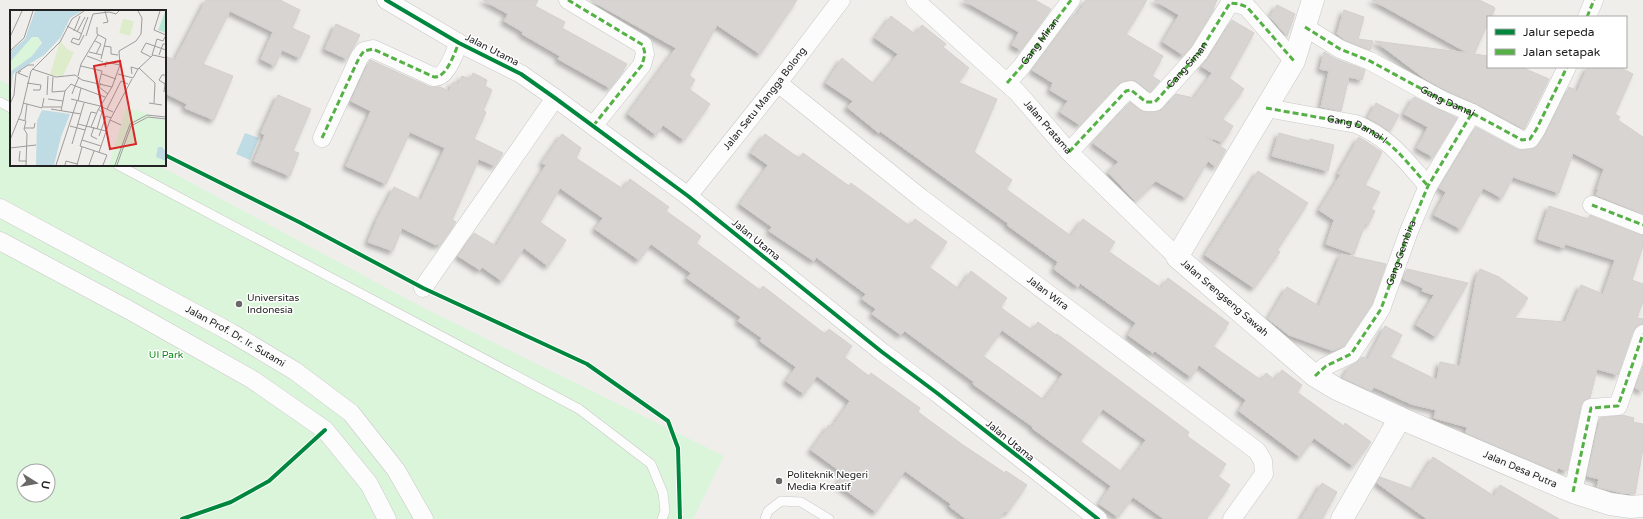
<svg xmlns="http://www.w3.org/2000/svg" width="1643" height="519" viewBox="0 0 1643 519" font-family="'Varela Round',sans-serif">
  <defs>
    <filter id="shadow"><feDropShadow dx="-3.5" dy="3.5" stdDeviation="2" flood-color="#0004"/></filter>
  </defs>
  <rect width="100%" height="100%" fill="#f0eeeb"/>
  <path fill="#daf5da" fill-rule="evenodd" d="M0,80L11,86V165H158L422,307L724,456L693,519H0ZM24,471H48V495H24Z"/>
  <polygon fill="#bfdbe3" points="245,133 259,138 250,160 236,154"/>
  <g fill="#d7d4d2" stroke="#d3d0cc" fill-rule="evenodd" filter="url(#shadow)">
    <polygon points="206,0 280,0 300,10 292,28 310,36 300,58 282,50 275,66 261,59 273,32 230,11 203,64 233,76 214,120 185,108 187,104 165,93 165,56 175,60"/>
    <polygon points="483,0 538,0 535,6 565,22 562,28 627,64 621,74 610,88 558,59 560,56 522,34 523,32 504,21 508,14"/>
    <polygon points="590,0 797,0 760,54 717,25 689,75 695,80 689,89 710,104 684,140 663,125 656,135 628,114 676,48"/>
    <polygon points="963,0 1035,0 1051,9 1021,50 1012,45 1019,32"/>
    <polygon points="1086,0 1147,0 1126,34 1163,56 1152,76 1160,81 1150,92 1134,80 1124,81 1118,84 1080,125 1060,112 1068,101 1050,90 1053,83 1032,70 1074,14 1077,15"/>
    <polygon points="1154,0 1217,0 1213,9 1214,9 1191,47 1183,55 1163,42 1179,15"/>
    <polygon points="1372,0 1479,0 1494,7 1495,9 1491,17 1488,17 1488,23 1474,54 1488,56 1488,67 1521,67 1549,79 1524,129 1477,104 1447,91 1424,78 1375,41 1468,53"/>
    <polygon points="1277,5 1295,14 1287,36 1270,17"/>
    <polygon points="1344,10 1364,17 1358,39 1373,41 1370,50 1345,40 1337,34"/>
    <polygon points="891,16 915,34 922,25 946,44 943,47 969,68 958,82 997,99 974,152 1012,180 1006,189 1071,236 1083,219 1115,242 1108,251 1161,288 1168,278 1229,323 1213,346 1261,380 1266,373 1275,380 1282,370 1302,385 1297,392 1344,426 1345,423 1371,442 1353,466 1314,438 1300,457 1239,411 1246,400 1199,365 1191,377 1155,351 1153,353 1128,335 1136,323 1080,283 1078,287 1054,269 1058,262 1007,225 1009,224 880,131 879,133 847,107 853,101 826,83 842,58 874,84 898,54 875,38"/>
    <polygon points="1232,20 1254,33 1229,78 1244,89 1222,119 1233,126 1223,142 1206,137 1226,150 1216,167 1208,161 1186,198 1156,181 1135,201 1108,172 1119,162 1093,143 1130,102 1140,110 1146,112 1155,112 1163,109 1176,94 1194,98 1212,73 1201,66 1208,59"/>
    <polygon points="336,24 360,35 347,59 325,49"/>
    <polygon points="1324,52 1336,59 1365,70 1362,80 1349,77 1341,111 1321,107 1329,71 1320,69"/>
    <polygon points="370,60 430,87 440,87 449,91 453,82 458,84 462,76 470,79 473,73 487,80 485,86 492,90 483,111 486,112 474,139 503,153 495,166 479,159 452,220 456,222 440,245 437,244 436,245 402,228 393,251 368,242 377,220 394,187 421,200 445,148 410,132 386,184 346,166 371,111 351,101"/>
    <polygon points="1588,67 1619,67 1633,74 1615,114 1620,117 1618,120 1643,137 1643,214 1596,195 1598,190 1597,189 1604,169 1573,153 1559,193 1513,177 1502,198 1483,188 1461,229 1434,215 1446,192 1439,188 1476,127 1517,149 1523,150 1535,148 1545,135 1569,87 1577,91"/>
    <polygon points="278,95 311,109 293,151 299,153 290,176 254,161 265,135 261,133"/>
    <polygon points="1414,97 1457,118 1433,157 1417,148 1428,127 1404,114"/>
    <polygon points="1376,103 1399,115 1390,131 1368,118"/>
    <polygon points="1279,133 1309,141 1310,139 1334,145 1328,171 1272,156"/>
    <polygon points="562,134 581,148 576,158 623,189 630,179 669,207 666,211 701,236 696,243 760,290 763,286 825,334 829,329 852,346 844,357 869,376 871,373 920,408 918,412 963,445 1005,473 1006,471 1027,485 1007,513 1005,511 999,519 966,519 949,506 951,504 905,471 876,512 837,484 844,474 811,450 829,425 832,427 850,401 817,376 804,394 786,381 796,367 760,341 762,338 738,321 741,317 687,278 691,273 651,244 639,260 595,229 603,218 560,188 540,222 566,240 548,266 524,248 502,281 482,267 480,270 458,256 474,233 496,246 546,165 542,163"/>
    <path d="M765,134L799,158L803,153L849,186L851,183L910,226L915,219L947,242L929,267L959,289L971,271L1007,298L1000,307L1032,330L1038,322L1056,335L1057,334L1189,432L1187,436L1226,464L1218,476L1230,485L1206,519H1164L1133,497L1118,517L1099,504L1111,486L1032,428L1033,427L973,384L974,382L905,331L901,335L872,314L876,309L862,299L866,294L816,257L814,261L769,231L772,227L740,204L768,165L751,153ZM1002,330L1063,374L1044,400L983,356ZM1103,409L1146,440L1122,472L1080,441Z"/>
    <polygon points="1359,137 1382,152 1365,185 1380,192 1371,209 1375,211 1368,225 1365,224 1354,254 1326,244 1334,220 1319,210 1341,174 1338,174"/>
    <polygon points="1258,171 1308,203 1277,250 1280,252 1254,288 1205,255"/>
    <polygon points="1549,206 1588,219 1590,215 1643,235 1643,246 1632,280 1643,284 1643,301 1637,318 1643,319 1643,324 1636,326 1633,331 1618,375 1597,369 1590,398 1584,400 1581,406 1567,471 1558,468 1557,471 1555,471 1466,433 1467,427 1434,418 1436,410 1411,404 1374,387 1371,391 1343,378 1349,367 1356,363 1362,357 1368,359 1385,326 1402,335 1390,357 1437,380 1440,362 1460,366 1476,279 1480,269 1499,277 1528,298 1514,318 1565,322 1581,285 1603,294 1615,260 1565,244 1564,248 1538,239"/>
    <polygon points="1341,254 1386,264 1372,304 1344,346 1334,350 1331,350 1289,335 1268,319 1287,287 1319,306"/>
    <polygon points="1407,269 1468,283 1436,337 1416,325 1434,295 1422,291 1423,288 1403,279"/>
    <polygon points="1643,366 1643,391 1635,388"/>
    <polygon points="1622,415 1634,418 1633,422 1643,424 1643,448 1635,494 1622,493 1597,487 1599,479 1587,476 1600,418"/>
    <polygon points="1433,457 1494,496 1500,485 1559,519 1427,519 1377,483 1380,477 1413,489"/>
    <polygon points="1322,483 1337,492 1322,519 1301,519"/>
  </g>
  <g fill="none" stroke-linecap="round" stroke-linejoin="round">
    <g stroke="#c9c8c7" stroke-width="10">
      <g id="service">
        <polyline points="0,102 11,108"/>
        <polyline points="118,165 579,409 651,464 663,493 665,511 662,519"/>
        <polyline points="765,519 768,511 781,501 801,502 829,519"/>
      </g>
    </g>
    <g stroke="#c9c8c7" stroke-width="19">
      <g id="minor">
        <polyline points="386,0 459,43 521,74 555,98 688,196 882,352 937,393 1098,519"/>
        <polyline points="568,0 643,45 645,54 642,65 593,126"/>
        <path id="s1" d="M915,0L1018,93L1069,152L1177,257"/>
        <polyline points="1587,17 1594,0"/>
        <path id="s2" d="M1305,27L1340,49L1370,61L1442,100L1472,113L1522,140L1530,139L1536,130L1567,67"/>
        <path id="s3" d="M778,83L921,198L1257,451L1263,461L1264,474L1232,519"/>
        <polyline points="1007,83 1022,66 1071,0"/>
        <path id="s4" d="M1266,108L1356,124C1390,138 1405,160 1428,186"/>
        <path d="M322,138L359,58L364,51L373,49L434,77C447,78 454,53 459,43"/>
        <path id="s5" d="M1069,152L1126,91L1131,90L1146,102H1155L1199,53L1230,3L1239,4L1247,7L1294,61"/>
        <path id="s6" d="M688,196L778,83L841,0"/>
        <polyline points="1592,205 1643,225"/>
        <path id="s7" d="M0,208L230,332L295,371L351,413L396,470L424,519"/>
        <polyline points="0,241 129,310 253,380 325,430 369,484 387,519"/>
        <polyline points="423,288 555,98"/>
        <polyline points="1315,376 1326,366 1351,354 1381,309 1409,231 1428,186 1472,113"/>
        <polyline points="1573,492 1591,408 1618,406 1643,334"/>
      </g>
    </g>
    <g stroke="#c9c8c7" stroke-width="23">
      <g id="tertiary">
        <path id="s8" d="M1313,0L1294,61L1177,257L1315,376L1337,389L1400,418L1573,492L1610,504L1631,507L1643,506"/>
        <polyline points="1342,519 1400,418"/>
      </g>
    </g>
    <use href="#service" stroke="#fdfcfc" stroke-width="9"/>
    <use href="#minor" stroke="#fdfcfc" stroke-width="18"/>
    <use href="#tertiary" stroke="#fdfcfc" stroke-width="22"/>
    <g stroke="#55b145" stroke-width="3" stroke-dasharray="6 3" stroke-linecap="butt">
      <polyline points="568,0 643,45 645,54 642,65 593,126"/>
      <polyline points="1587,17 1594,0"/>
      <polyline points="1305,27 1340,49 1370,61 1442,100 1472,113 1522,140 1530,139 1536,130 1567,67"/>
      <path id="s9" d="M1007,83L1022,66L1071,0"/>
      <path d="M1266,108L1356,124C1390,138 1405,160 1428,186"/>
      <path d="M322,138L359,58L364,51L373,49L434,77C447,78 454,53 459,43"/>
      <polyline points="1069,152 1126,91 1131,90 1146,102 1155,102 1199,53 1230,3 1239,4 1247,7 1294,61"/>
      <polyline points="1592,205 1643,225"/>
      <path id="s10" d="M1315,376L1326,366L1351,354L1381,309L1409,231L1428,186L1472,113"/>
      <polyline points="1573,492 1591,408 1618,406 1643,334"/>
    </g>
    <g stroke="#fff" stroke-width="6">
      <g id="cycleway">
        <polyline points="386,0 459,43 521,74 555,98 688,196 882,352 937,393 1098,519"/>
        <polyline points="165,155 299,222 423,288 587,364 668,421 678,448 680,519"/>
        <polyline points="182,519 231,502 269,481 325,430"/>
      </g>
    </g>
    <use href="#cycleway" stroke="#00873e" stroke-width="4"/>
  </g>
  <g fill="#6a6968" stroke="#fff" stroke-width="1.5">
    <circle cx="239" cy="304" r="4"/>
    <circle cx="779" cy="481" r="4"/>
  </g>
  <g text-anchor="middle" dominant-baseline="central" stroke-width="3" stroke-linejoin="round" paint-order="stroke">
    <g font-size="10" fill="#222" stroke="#fff">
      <text stroke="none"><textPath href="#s9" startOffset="53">Gang Miran</textPath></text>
      <text transform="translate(492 50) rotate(27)">Jalan Utama</text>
      <text stroke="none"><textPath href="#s5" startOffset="166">Gang Siman</textPath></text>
      <text stroke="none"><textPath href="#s6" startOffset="124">Jalan Setu Mangga Bolong</textPath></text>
      <text stroke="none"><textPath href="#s2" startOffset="161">Gang Damai</textPath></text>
      <text stroke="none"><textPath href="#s1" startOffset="184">Jalan Pratama</textPath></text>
      <text stroke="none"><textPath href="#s4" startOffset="94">Gang Damai I</textPath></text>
      <text transform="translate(756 240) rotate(39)">Jalan Utama</text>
      <text stroke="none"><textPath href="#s10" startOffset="156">Gang Gembira</textPath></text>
      <text stroke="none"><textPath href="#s3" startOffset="342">Jalan Wira</textPath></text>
      <text stroke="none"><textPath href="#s8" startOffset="355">Jalan Srengseng Sawah</textPath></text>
      <text stroke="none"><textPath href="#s7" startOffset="268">Jalan Prof. Dr. Ir. Sutami</textPath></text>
      <text transform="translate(1010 441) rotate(39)">Jalan Utama</text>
      <text stroke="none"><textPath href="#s8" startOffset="700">Jalan Desa Putra</textPath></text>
    </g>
    <g font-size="10" fill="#222" stroke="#fff" text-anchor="start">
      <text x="247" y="298">Universitas<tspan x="247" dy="12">Indonesia</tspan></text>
      <text x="787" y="475">Politeknik Negeri<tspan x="787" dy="12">Media Kreatif</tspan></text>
    </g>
    <g font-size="10" fill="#0c8416" stroke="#fff">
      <text x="166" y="355">UI Park</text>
    </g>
  </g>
  <g transform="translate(10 10)">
    <rect width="156" height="156" fill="#f0eeeb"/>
    <path d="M113,9L124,11L120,26L109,23ZM50,31L58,40L64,42L53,66L40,65Z" fill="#ddeccb"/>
    <path d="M22,27H28L31,34L22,46L0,62V52ZM116,98L136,103L143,108L156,110V155H99Z" fill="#daf5da"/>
    <path d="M155,2L156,3V23L148,20Z" fill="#b7e6d2"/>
    <path d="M25,1H72L60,8L51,27L34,45L3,64L0,88V62L22,46L32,33L28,27H22L0,52V42L15,29ZM32,100L60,104L51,127L44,155H26L27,111ZM148,137H152L156,142V151L146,147Z" fill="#bfdbe3"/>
    <path fill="none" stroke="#9e9c9b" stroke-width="1" d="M150,1L144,20L156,25M93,13L98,12L95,1M57,16L72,24M87,17V24L96,29L91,49M64,21L70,6M67,22L75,7M74,25L69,35L61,32L63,28L69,30L78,7M76,26L83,4L99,2L106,4L109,1M0,27L12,1M85,31L91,34L86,44M94,36L101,37V44L108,45M0,41L14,28L23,1M79,42L92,45M142,45L147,29L153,31L156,25M149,45L153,34H156M77,46L93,52M141,47L131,42L136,33L156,40M71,56L92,61L89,73M95,57L96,52L110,55M129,58L145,73L144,93M22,59L46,67L65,65L72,70L102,77L110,55L109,41L126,31L131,24L132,8L128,1M11,61L8,63L18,67M92,64L106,69M108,64L123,68L128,59L143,45L156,48M122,64L121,57L128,59M68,66L71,54L88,25M43,67L42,82L55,81M17,73L31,75L30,80H23M91,73L89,77L98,84M155,74L149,70L152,65H156M71,78L95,87M154,82L156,67M37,85L38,66M38,89L53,91M61,89L90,96M68,91L71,78L65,76L69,67M13,93L32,98L34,88M139,93L152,95M0,94L4,85L6,63L18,55H24M90,96L103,102M33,97H51M41,99L71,104M97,99L111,71L118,74M51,101L55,81L61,74L65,76L62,84M86,103L81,102L70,136L97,145L93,155M8,109L16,111L14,119L17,124L16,155M15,110L17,94M100,110L111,115M68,114L96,121M60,116L75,120M81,117L88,100L102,77M84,117L81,126L87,129M14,118H24L25,113M87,119L92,102L88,99M89,126L96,106L101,108M0,130L11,103L21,61L50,32L62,9L74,1M72,130L91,136M62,134L74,93M0,138L26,135M10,141L9,151H17M89,142L100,110L122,69M46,155L67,91M55,155L56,151L67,154M67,155L72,137M79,155L84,141M105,155L120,114L137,105L156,107M107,155L121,116L138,107L156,109"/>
    <path fill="#d62828" fill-opacity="0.15" stroke="#d62828" stroke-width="2" d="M110,51L126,134L100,139L84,56Z"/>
    <rect width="156" height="156" fill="none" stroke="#222" stroke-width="2"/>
  </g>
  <rect x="1487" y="16" width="140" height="52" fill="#ffffff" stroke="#a7a7a7"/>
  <rect x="1495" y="29" width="20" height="6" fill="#00873e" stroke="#a7a7a7"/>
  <text x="1523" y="36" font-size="12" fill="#222222">Jalur sepeda</text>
  <rect x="1495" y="49" width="20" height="6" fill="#55b145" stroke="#a7a7a7"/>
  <text x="1523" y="56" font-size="12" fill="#222222">Jalan setapak</text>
  <g transform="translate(36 483) rotate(101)"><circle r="19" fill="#ffffff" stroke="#a7a7a7"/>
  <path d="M0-3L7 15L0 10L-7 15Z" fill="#6a6968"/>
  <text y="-6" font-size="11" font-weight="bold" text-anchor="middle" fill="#222222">U</text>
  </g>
</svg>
